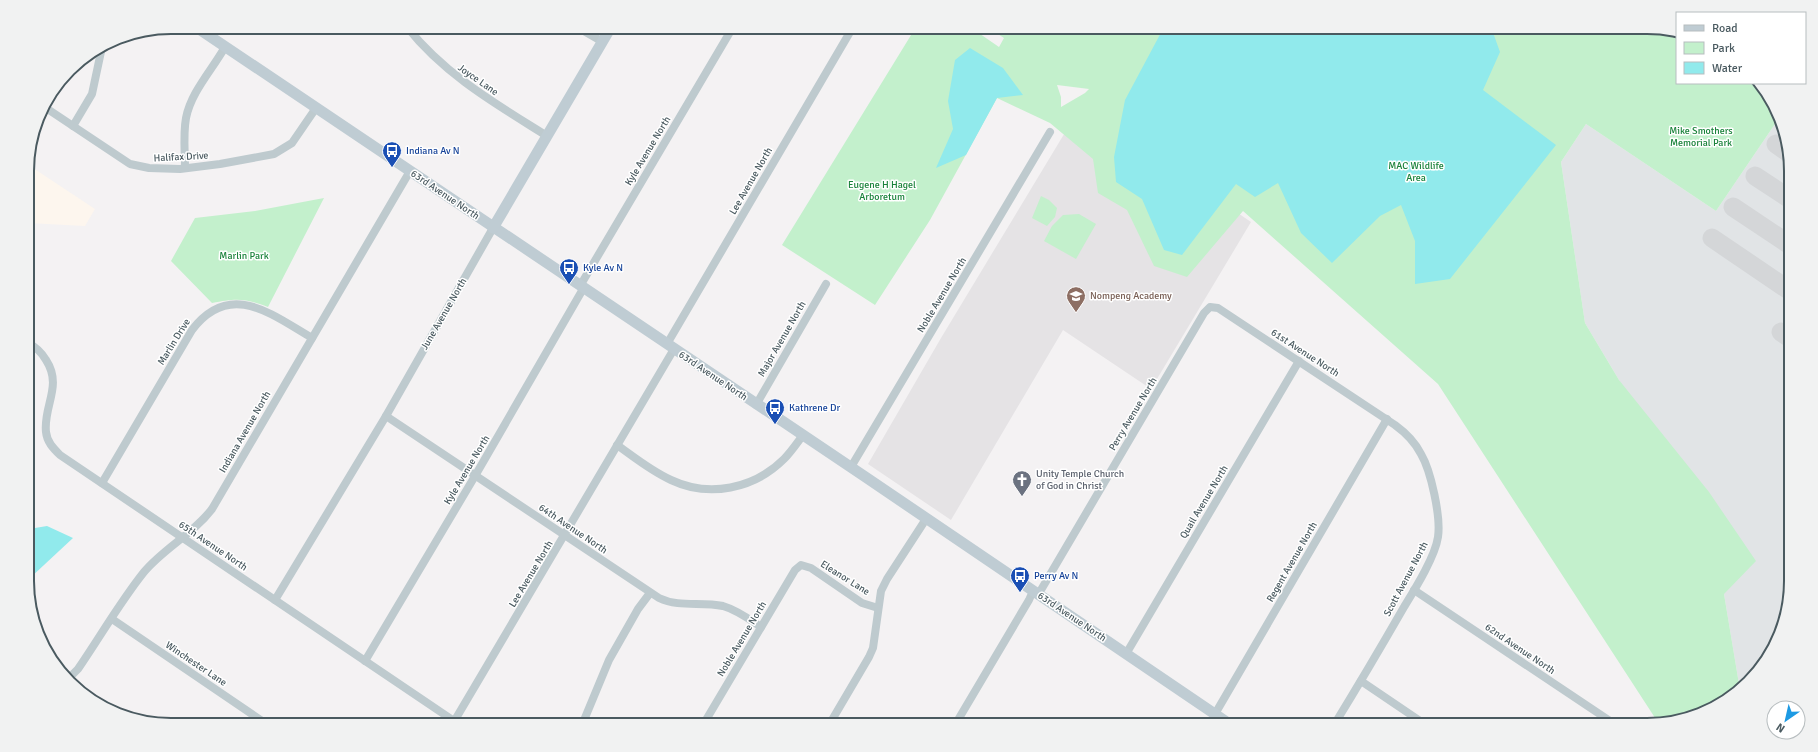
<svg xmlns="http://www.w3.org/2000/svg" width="1818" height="752" viewBox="0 0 1818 752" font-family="Signika,sans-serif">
  <rect width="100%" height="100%" fill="#f4f2f3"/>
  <polygon fill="#fdf6ee" points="27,164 95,209 85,226 28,223"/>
  <polygon fill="#e5e3e5" points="1081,106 1251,222 1151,389 1063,330 951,520 868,464 941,338"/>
  <polygon fill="#e1e4e6" points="1777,121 1790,152 1791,581 1783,628 1761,669 1740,690 1724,594 1619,380 1585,323 1561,162 1586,124 1716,211"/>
  <g fill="#c3f0cc" fill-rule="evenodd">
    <path d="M916,27H970L999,47L1004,38L987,27H1647L1677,32V83H1761L1777,121L1716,211L1586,124L1561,162L1585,323L1619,380L1709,492L1756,561L1724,594L1740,690L1735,695L1694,717L1659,724L1438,384L1243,211L1187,277L1154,266L1127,210L1098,193L1093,159L1050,123L997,98L930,220L875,305L782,245ZM1057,85L1089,89L1085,93L1061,107V97Z"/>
    <polygon points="1041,196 1049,200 1057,208 1055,217 1047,226 1032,218"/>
    <path d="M324,198L268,307C245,298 236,298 212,303L171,261L195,218L255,211Z"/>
    <polygon points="1079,214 1096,224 1076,259 1044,241 1052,226 1063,215"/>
  </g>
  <g fill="#91eaec">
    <polygon points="1164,27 1491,27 1500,52 1483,90 1556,145 1450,279 1415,284 1415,241 1401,205 1380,216 1332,263 1301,233 1278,183 1255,197 1236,184 1182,255 1164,250 1142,199 1116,182 1114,157 1125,100"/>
    <polygon points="970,48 1003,68 1023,95 997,98 966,155 936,168 953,129 948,101 955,60"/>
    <polygon points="47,526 73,538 30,578 29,529"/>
  </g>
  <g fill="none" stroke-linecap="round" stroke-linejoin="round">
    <g stroke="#d4d6d8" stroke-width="19">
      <polyline points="1776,144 1790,154"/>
      <polyline points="1755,176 1790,199"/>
      <polyline points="1733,207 1790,245"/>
      <polyline points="1712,238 1790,291"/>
      <polyline points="1781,332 1790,338"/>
    </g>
    <g stroke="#becace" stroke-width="8">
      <path d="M407,27C445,75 496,104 547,136"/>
      <polyline points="577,27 603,42"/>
      <polyline points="43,106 130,164 149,168 180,169 220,164 274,154 292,143 316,108"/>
      <polyline points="73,126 92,94 102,47"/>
      <path d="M185,168C185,152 183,134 186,118C191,92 212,70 225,47"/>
      <polyline points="580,286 733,27"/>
      <path d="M28,343C36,347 42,353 46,360C63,386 43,406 46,432C47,442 53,448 60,455L460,725"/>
      <polyline points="667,344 853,27"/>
      <polyline points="756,405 826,284"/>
      <path d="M386,416L659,598C680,608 701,601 723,606C737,610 749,619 761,627"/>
      <path d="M617,445C634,457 651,471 671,480C709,498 754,489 784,459C791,452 797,443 803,435"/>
      <polyline points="851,467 1050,132"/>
      <path d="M102,483L192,330C230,280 271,314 312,338"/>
      <polyline points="1414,590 1616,725"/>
      <path d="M1038,595L1204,313L1210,307L1218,308L1395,425C1406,433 1415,442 1421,454C1431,471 1441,517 1438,537C1435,557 1415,589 1404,607C1381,647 1358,686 1334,725"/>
      <polyline points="275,600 386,416 493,228"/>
      <polyline points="112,619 268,725"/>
      <polyline points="1126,654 1299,361"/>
      <polyline points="365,661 475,476 583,289"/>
      <path d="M68,679L78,669C100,637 120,602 144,572C164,548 193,534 212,509L410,171"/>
      <polyline points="1361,681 1426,725"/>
      <polyline points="1215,714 1387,419"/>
      <polyline points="452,725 674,349"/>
      <polyline points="582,725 609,660 638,609 650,593"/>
      <polyline points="703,725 795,570 801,565 811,568 862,603 878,608"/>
      <polyline points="829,725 869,657 873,648 881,591 887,579 926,519"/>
      <polyline points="955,725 1029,600 1033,591"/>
    </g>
    <g stroke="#bfccd3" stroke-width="11">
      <polyline points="196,27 864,476 1231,725"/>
      <polyline points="493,228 611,27"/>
    </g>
  </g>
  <defs>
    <g id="bus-pin" transform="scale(1)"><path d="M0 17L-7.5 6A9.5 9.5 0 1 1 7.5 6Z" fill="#1a4fb4" stroke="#fff"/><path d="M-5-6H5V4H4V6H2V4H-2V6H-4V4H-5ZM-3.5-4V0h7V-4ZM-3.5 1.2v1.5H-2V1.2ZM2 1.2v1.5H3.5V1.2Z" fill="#fff"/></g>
    <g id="school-pin" transform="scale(1)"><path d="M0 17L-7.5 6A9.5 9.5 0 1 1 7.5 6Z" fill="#8d6e63" stroke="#fff"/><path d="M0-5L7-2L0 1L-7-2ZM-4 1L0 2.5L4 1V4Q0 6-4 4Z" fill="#fff"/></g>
    <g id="church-pin" transform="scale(1)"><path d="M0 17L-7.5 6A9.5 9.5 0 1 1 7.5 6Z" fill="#6b7280" stroke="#fff"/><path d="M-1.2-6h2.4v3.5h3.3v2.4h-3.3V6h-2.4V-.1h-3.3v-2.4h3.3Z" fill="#fff"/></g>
  </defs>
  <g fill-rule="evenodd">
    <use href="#bus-pin" x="392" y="151"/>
    <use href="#bus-pin" x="569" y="268"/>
    <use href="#school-pin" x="1076" y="296"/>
    <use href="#bus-pin" x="775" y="408"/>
    <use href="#church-pin" x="1022" y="480"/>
    <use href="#bus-pin" x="1020" y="576"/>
  </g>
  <g text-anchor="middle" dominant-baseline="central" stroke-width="3" stroke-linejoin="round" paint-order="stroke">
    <g font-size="10" fill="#4a5a60" stroke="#fff">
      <text transform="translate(478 80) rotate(35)">Joyce Lane</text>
      <text transform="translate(648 151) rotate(-59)">Kyle Avenue North</text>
      <text transform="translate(181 157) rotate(-3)">Halifax Drive</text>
      <text transform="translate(751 181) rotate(-60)">Lee Avenue North</text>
      <text transform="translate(445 195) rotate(34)">63rd Avenue North</text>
      <text transform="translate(942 295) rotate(-59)">Noble Avenue North</text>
      <text transform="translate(444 314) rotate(-60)">June Avenue North</text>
      <text transform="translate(782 339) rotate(-60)">Major Avenue North</text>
      <text transform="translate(174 342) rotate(-58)">Marlin Drive</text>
      <text transform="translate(1305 353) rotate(33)">61st Avenue North</text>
      <text transform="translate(713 376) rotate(34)">63rd Avenue North</text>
      <text transform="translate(1133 414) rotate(-59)">Perry Avenue North</text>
      <text transform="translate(245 432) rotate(-60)">Indiana Avenue North</text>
      <text transform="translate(467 470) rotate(-59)">Kyle Avenue North</text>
      <text transform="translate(1204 502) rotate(-59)">Quail Avenue North</text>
      <text transform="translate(573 529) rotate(34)">64th Avenue North</text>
      <text transform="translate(213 546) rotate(34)">65th Avenue North</text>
      <text transform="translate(1292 562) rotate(-60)">Regent Avenue North</text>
      <text transform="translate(531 574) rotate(-59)">Lee Avenue North</text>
      <text transform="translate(845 578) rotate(32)">Eleanor Lane</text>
      <text transform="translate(1406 579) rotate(-62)">Scott Avenue North</text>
      <text transform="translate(1072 617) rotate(34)">63rd Avenue North</text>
      <text transform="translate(742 639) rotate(-59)">Noble Avenue North</text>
      <text transform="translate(1520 649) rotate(34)">62nd Avenue North</text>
      <text transform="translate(196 664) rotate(34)">Winchester Lane</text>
    </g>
    <g font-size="10" fill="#19823a" stroke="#fff">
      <text x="1701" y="131">Mike Smothers<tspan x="1701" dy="12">Memorial Park</tspan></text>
      <text x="1416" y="166">MAC Wildlife<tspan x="1416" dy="12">Area</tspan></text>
      <text x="882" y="185">Eugene H Hagel<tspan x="882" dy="12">Arboretum</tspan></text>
      <text x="244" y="256">Marlin Park</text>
    </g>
    <g font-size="10" fill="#164399" stroke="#fff" text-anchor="start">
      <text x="406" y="151">Indiana Av N</text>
      <text x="583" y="268">Kyle Av N</text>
      <text x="789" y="408">Kathrene Dr</text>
      <text x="1034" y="576">Perry Av N</text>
    </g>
    <g font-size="10" fill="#785e54" stroke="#fff" text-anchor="start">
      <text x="1090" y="296">Nompeng Academy</text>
    </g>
    <g font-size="10" fill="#5b616d" stroke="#fff" text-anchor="start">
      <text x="1036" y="474">Unity Temple Church<tspan x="1036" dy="12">of God in Christ</tspan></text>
    </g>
  </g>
  <path d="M0 0H1818V752H0ZM171 34H1647A137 137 0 0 1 1784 171V581A137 137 0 0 1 1647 718H171A137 137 0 0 1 34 581V171A137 137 0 0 1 171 34Z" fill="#f1f2f2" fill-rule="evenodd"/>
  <path fill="none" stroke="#4a5a60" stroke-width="2" d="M171 34H1647A137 137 0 0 1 1784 171V581A137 137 0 0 1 1647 718H171A137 137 0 0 1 34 581V171A137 137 0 0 1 171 34Z"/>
  <rect x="1676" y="12" width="130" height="72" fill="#ffffff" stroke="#b7bdbf"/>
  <rect x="1684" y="25" width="20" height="6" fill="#bfccd3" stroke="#b7bdbf"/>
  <text x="1712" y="32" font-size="12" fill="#4a5a60">Road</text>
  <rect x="1684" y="42" width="20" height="12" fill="#c3f0cc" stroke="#b7bdbf"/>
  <text x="1712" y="52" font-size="12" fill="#4a5a60">Park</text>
  <rect x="1684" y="62" width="20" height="12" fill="#91eaec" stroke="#b7bdbf"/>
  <text x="1712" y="72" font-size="12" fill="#4a5a60">Water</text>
  <g transform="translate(1786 720) rotate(214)"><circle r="19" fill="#ffffff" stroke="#b7bdbf"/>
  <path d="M0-3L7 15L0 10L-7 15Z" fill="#1d9ae3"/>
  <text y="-6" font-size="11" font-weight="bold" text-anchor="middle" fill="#4a5a60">N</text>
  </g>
</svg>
